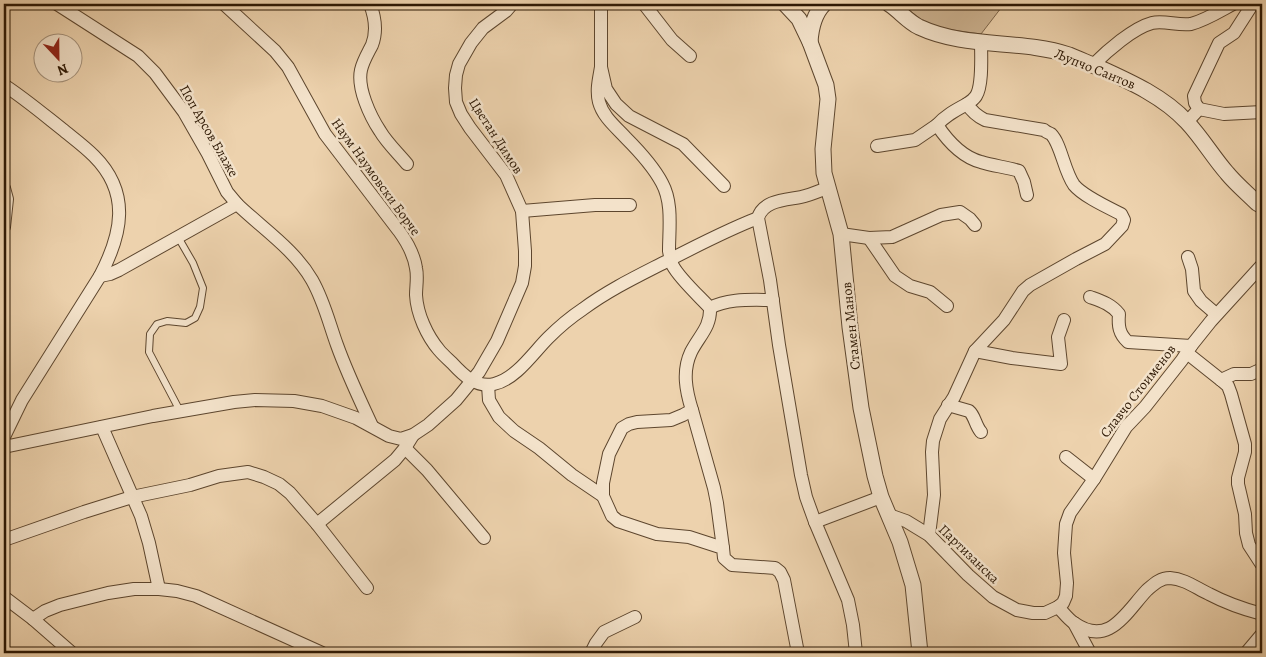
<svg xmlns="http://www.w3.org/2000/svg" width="1266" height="657" viewBox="0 0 1266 657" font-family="Alegreya,serif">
  <rect width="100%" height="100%" fill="#edd2ad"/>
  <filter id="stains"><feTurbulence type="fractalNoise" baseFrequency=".004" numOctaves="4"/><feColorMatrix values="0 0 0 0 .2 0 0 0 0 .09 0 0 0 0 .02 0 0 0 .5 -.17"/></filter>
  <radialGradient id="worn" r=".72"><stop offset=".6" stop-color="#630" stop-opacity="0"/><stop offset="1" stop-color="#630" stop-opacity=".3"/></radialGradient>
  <polygon fill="#ccb290" stroke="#7c654a" points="895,4 1017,4 1001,8 981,34 931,27 909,10"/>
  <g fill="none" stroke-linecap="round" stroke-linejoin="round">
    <g stroke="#5d462e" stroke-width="8">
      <polyline id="service" points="178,237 193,263 203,288 200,307 195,318 186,323 167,321 157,324 150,334 149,352 180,411"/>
    </g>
    <g stroke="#5d462e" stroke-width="14">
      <g id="minor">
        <polyline points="57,4 138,56 155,73 184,112 208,154 227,192 237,204"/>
        <path d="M224,4L275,51L288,67L325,134L399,231C407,242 414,255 416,268C418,277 416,286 416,295C417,314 427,336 439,350C443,355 448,359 452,363C463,375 476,388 494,384C516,379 533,353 548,338C559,327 571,317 583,309C610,289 640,275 669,260C698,245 727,230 758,218"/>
        <path d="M370,4C375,17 377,32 372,45C368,53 363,61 361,70C357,88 370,116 380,131C387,143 398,153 407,164"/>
        <polyline points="601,4 601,67 606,89 616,104 629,116 683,144 724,186"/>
        <polyline points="644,4 672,40 690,56"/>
        <path d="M1093,65C1107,51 1133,28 1152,23C1164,20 1178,26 1191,24C1206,20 1220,11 1233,4"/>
        <path d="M601,67C599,79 596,90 599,102C603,117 616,127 626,138C640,152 653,166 662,183C673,203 669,229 669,251C670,256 671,262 673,266C680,279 700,297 710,308C728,298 752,300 773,300"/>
        <path d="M4,85C24,98 43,114 62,129C73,138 84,146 94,156C131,193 122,234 100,276L22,400L4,437L5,447"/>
        <path d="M967,104C956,110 946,115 937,125C947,140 962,157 981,162C993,166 1007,167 1019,171L1024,182L1027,195"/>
        <polyline points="1199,109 1195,103 1194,96 1219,43 1234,33 1252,5 1251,4"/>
        <polyline points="1187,122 1199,109 1224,114 1262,112"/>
        <polyline points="877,146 915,140 937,125"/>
        <polyline points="4,188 7,199 4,227"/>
        <path d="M827,188C819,191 810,195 801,197C786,200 763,200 758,218L770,280L779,345L801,475L806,497L815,522L848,600L853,625L856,653"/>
        <polyline points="522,211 595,205 630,205"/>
        <polyline points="841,234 869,238 892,237 941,215 960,212 970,219 975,225"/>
        <polyline points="869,238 895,276 910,286 930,292 947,306"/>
        <polyline points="1188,257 1192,269 1194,291 1201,301 1216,314"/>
        <path d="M100,276L110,274L119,270L237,204C263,229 294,249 312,280C324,301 329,323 337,345C347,373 360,400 372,426"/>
        <path d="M1090,297C1101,301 1111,304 1119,314C1118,326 1119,334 1128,342L1191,346"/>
        <path d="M710,308C711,327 699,336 691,352C682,371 686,391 692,410L683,415L671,420L637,422L629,424L622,428L609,454L603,483V496L612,516L618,521L657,534L689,537L723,548L724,558L732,565L775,568L780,572L784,580L798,653"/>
        <polyline points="975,351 1012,358 1061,364 1058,337 1064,320"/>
        <polyline points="1187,353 1221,380 1228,386 1231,394 1245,444 1245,452 1238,478 1238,484 1245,514 1246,533 1249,545 1262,565"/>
        <polyline points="1221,380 1234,374 1251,374 1262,369"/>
        <polyline points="488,385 489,400 499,417 514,431 539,448 572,475 603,496"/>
        <path d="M948,405L969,411C975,416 975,425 981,432"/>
        <polyline points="692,410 714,488 717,503 723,548"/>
        <polyline points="102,427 141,516 149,543 159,589"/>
        <polyline points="4,447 153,416 234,402 255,400 294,401 322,406 356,418 389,436 401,439 413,435 428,425 456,400 479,372 497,341 522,283 525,266 525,251 522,211 506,175 470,128 461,114 456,102 455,88 456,75 459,64 471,43 483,28 506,11 512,4"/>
        <polyline points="405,448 427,470 484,538"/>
        <polyline points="1066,457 1094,479"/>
        <polyline points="889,515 906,521 929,535 968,575 993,597 1017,610 1033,613 1045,613 1058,607 1063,603 1066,596 1067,583 1064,553 1065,538 1066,524 1070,513 1094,479 1126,427 1145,407 1182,360 1191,346 1211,321 1262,265"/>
        <polyline points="815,522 881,497"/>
        <polyline points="317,524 395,460 405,448 413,435"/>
        <path d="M929,535L934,495L932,452L933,441L940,419L954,397L975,351L1004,320L1023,291L1030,285L1076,259L1105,244L1122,226L1124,220L1121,214C1107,207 1083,196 1074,185C1064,171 1061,144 1051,134C1049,133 1046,132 1044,130L985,120C977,116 972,112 967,104C970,102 974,99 976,96C983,85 981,55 981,42"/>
        <polyline points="4,540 84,512 132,497 190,485 219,476 248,472 264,477 279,484 290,493 317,524 367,588"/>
        <polyline points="4,597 33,619 72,653"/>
        <path d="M1058,607C1063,612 1068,619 1074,623C1109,648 1126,612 1147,590C1154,584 1160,578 1170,578C1185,579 1196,588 1209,594C1226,603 1243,609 1262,614"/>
        <polyline points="33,619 45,611 60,605 108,593 134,589 159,589 177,591 196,596 322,653"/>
        <polyline points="1074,623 1090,653"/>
        <polyline points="591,653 596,643 604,632 635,617"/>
        <polyline points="1246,653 1262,634"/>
      </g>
    </g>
    <g stroke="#5d462e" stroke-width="17">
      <g id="tertiary">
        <polyline points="785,4 799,19 810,42 826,85 828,99 823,149 824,173 841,234 850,327 861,408 875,476 881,497 900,542 913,585 920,653"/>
        <path d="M889,4C900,11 907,21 919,27C966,49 1020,39 1069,55C1079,59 1090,64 1100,68C1131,82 1164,97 1187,122C1202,138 1213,157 1227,173C1236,184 1247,193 1257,203L1262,206"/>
        <path d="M810,42C811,27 814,14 824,4"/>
      </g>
    </g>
    <use href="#service" stroke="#f3e2ca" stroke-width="6"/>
    <use href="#minor" stroke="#f3e2ca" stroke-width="12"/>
    <use href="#tertiary" stroke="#f3e2ca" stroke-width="15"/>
  </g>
  <g text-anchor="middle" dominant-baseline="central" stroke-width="5" stroke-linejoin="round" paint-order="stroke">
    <g font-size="14" fill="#2d1804" stroke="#f3e2ca">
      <text transform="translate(1095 69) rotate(22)">Љупчо Сантов</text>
      <text transform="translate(209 131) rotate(60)">Поп Арсов Блаже</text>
      <text transform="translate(496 136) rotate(57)">Цветан Димов</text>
      <text transform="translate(376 177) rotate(54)">Наум Наумовски Борче</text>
      <text transform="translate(851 326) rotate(-96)">Стамен Манов</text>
      <text transform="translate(1138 391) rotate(-52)">Славчо Стоименов</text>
      <text transform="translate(969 554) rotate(44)">Партизанска</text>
    </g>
  </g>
  <rect width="1266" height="657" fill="none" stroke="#edd2ad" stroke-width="20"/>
  <rect x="5" y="5" width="1256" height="647" fill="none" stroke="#2d1804" stroke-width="2.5"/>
  <rect x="10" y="10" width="1246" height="637" fill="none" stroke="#2d1804"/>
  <g transform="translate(58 58) rotate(158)"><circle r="24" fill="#f3e2ca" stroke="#a4917b"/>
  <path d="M0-4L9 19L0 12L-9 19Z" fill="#8f2418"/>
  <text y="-8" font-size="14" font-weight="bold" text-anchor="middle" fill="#2d1804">N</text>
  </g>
  <rect width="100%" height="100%" filter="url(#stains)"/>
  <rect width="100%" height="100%" fill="url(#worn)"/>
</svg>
